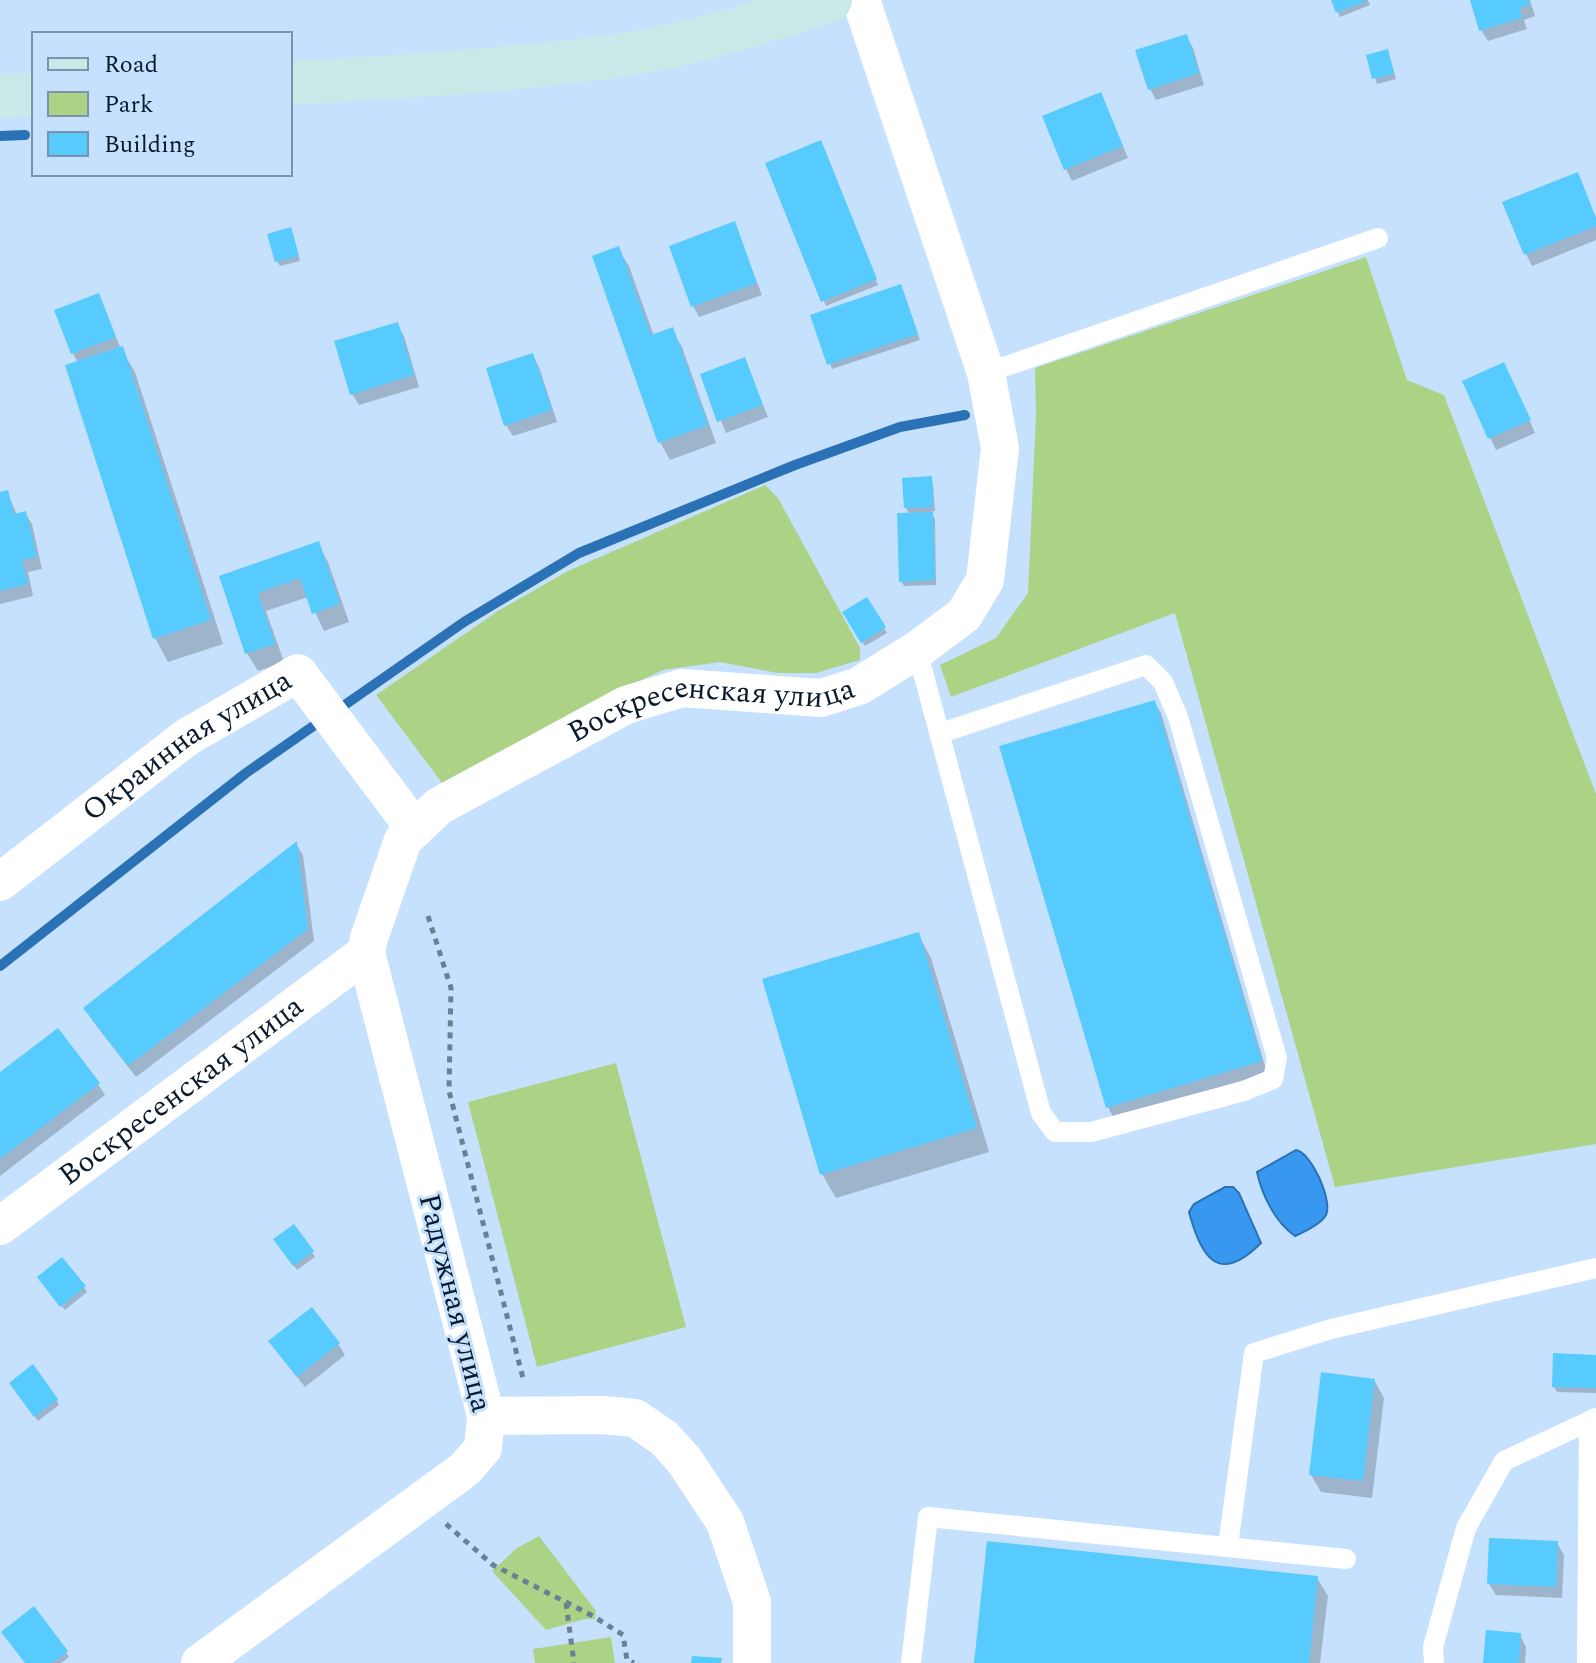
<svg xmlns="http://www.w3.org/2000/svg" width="1596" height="1663" viewBox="0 0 1596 1663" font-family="Spectral,serif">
  <rect width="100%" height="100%" fill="#c6e1fe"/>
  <g fill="#acd385">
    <polygon points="1366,257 1407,380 1444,395 1596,794 1596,1144 1335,1187 1175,613 951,697 940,665 996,638 1028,593 1036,414 1035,368"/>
    <polygon points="765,485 778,498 860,648 860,660 816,673 777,673 720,662 663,670 586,706 442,783 376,695 498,611 568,571"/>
    <polygon points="616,1063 686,1327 537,1367 468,1102"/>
    <polygon points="539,1536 596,1611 595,1619 585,1619 546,1630 492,1571 517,1548"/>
    <polygon points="611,1637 615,1663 535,1663 533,1649"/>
  </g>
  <g fill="#3898f0" stroke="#2a72b5" stroke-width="2">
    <path d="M1296,1150C1311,1152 1333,1201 1326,1215C1321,1224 1304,1232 1295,1236C1275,1222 1262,1195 1257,1172Z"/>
    <path d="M1225,1187H1233L1239,1193L1261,1243C1218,1286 1201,1257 1189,1212L1194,1204Z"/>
  </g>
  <g fill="#0003">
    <polygon points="1333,0 1368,0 1370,5 1340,17"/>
    <polygon points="1472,0 1530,0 1535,16 1524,20 1527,29 1488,41 1481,30"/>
    <polygon points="1186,36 1193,48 1204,85 1156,100 1150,89"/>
    <polygon points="1369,57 1390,57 1396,79 1377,84"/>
    <polygon points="1106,106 1128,158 1072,181 1066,169"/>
    <polygon points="823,148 878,285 826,306 767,164"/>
    <polygon points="1577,174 1596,218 1596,240 1532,266 1526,254"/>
    <polygon points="734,224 762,295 699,317 693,306"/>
    <polygon points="293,234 300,261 280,266 277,261"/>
    <polygon points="618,249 629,266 654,336 672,330 682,347 716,443 670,460 660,442"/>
    <polygon points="903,291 920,340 832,369 813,316"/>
    <polygon points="98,295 121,349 135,372 223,644 168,662 155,638 78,363 73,353"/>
    <polygon points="397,324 404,336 419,387 359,405 352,394"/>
    <polygon points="532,355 539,367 557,422 513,436 506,425"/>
    <polygon points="744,359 768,417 726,433 702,375"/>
    <polygon points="1510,376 1535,433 1496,450 1464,382"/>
    <polygon points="930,478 933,483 935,511 931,512 935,519 936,585 904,586 901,581 909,514 906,508"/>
    <polygon points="7,492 17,515 25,513 32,524 42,569 28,572 33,596 0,604 0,494"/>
    <polygon points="318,544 328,562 349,622 324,631 308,597 266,611 284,662 258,671 247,653 221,577"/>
    <polygon points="867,599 887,633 865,646 845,613"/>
    <polygon points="1154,702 1161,713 1267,1073 1114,1119 1108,1107"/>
    <polygon points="296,844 303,855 314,941 136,1077 92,1020"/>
    <polygon points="918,934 931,958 989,1152 836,1198 822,1174"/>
    <polygon points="0,1075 98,1084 105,1095 0,1176"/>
    <polygon points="279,1245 312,1252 315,1257 297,1270"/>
    <polygon points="42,1283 84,1287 87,1292 65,1310"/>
    <polygon points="338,1344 345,1355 305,1387 278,1353"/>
    <polygon points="1596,1357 1596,1393 1557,1392 1554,1387"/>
    <polygon points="1374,1380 1384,1398 1372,1498 1321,1492 1311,1475"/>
    <polygon points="14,1388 57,1400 59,1405 38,1421"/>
    <polygon points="1557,1543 1564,1555 1562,1598 1496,1595 1489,1584"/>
    <polygon points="1317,1578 1328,1596 1320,1663 976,1663"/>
    <polygon points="1520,1635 1526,1647 1525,1663 1485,1663"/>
    <polygon points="66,1652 69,1657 61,1663 26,1663"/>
  </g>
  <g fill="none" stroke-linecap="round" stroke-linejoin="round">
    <g stroke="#2a72b5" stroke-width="10">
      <polyline points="0,136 25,135"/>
      <polyline points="336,711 464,622 579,553 795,465 900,427 965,415"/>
      <polyline points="0,966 246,773 322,720"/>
    </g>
  </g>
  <g fill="#57cbfe">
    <polygon points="1331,0 1368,0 1336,13"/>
    <polygon points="1470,0 1528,0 1530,5 1519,8 1522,18 1479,31"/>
    <polygon points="1187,34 1199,73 1148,90 1135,50"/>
    <polygon points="1388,49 1394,74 1372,79 1366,55"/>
    <polygon points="1101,92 1123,146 1064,170 1042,116"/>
    <polygon points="821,140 877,279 821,302 765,163"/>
    <polygon points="1578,172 1596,218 1596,226 1524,255 1502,202"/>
    <polygon points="735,221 757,283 691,307 669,246"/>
    <polygon points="291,227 299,256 275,262 267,234"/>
    <polygon points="619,246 651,335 673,327 708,425 658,443 592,256"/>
    <polygon points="901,284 918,334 827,365 810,315"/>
    <polygon points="99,293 116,337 71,354 54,310"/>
    <polygon points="398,322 414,375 350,395 334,341"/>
    <polygon points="123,346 211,620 153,639 65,365"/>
    <polygon points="533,353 552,410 504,426 486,368"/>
    <polygon points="745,357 763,405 717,422 700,374"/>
    <polygon points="1504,362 1531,420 1488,439 1462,381"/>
    <polygon points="932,476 933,507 904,508 902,478"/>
    <polygon points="8,490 14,514 26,511 37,557 22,560 28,584 0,591 0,492"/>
    <polygon points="933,512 935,580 899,582 897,513"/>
    <polygon points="319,541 340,604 312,614 300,578 258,593 275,644 245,654 219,576"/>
    <polygon points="867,597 886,627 861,643 842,612"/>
    <polygon points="1155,700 1262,1061 1106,1108 999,746"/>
    <polygon points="297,841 308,929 128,1066 83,1008"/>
    <polygon points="919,932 977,1128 820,1175 762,979"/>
    <polygon points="58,1028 100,1083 0,1159 0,1072"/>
    <polygon points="294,1224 314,1251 293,1266 273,1239"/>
    <polygon points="62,1257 86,1286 60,1307 37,1277"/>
    <polygon points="312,1307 340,1343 297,1377 268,1341"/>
    <polygon points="1553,1353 1596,1355 1596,1388 1552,1387"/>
    <polygon points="33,1364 58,1399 34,1417 9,1383"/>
    <polygon points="1321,1372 1375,1379 1363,1481 1309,1475"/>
    <polygon points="1489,1538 1558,1541 1556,1587 1487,1584"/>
    <polygon points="987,1541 1318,1576 1309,1663 974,1663"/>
    <polygon points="34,1606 68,1651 52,1663 25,1663 1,1632"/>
    <polygon points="1486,1630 1521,1633 1519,1663 1483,1663"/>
    <polygon points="692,1656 722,1658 721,1663 691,1663"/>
  </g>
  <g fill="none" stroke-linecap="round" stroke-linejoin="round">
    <g stroke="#698097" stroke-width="5" stroke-dasharray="6 6" stroke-linecap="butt">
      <polyline points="428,916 451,988 449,1091 524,1382"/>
      <polyline points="446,1524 493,1565 593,1616 623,1635 627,1660 634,1663"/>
      <polyline points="566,1603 574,1663"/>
    </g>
    <g stroke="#fff" stroke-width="20">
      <polyline points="986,373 1378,238"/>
      <polyline points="917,650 1041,1113 1055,1132 1091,1132 1244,1091 1273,1079 1277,1058 1178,717 1163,682 1146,665 941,733"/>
      <polyline points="1228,1546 1254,1353 1331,1329 1596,1268"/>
      <polyline points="911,1663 928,1517 1346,1559"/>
      <polyline points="1434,1663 1433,1647 1466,1528 1504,1461 1596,1418"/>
      <polyline points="1587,1663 1589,1421"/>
    </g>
    <g stroke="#fff" stroke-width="38">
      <path id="s1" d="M0,882L187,737L298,673L415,829"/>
      <path id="s2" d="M0,1226L366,953"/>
      <polyline points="486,1416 601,1415 635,1418 664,1438 684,1460 725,1522 752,1602 752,1663"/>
      <path id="s3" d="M200,1663L465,1469L483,1448L486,1416L366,953L369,938L403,840L439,806L626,705L682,688L821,698L859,686L917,650L964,615L985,580L1000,448L986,373L861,0"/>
    </g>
    <g stroke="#c8e9e8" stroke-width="44">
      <path d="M290,83C401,77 513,70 624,55C694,44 763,22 830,0"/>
      <polyline points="0,96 34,95"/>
    </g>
  </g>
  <g text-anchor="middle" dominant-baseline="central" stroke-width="6" stroke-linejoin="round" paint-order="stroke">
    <g font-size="30" fill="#091b2c" stroke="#c6e1fe">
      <text stroke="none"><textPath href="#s3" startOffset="1332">Воскресенская улица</textPath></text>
      <text stroke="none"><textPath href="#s1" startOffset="232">Окраинная улица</textPath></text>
      <text stroke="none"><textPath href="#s2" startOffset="226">Воскресенская улица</textPath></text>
      <text transform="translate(455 1303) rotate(76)">Радужная улица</text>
    </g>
  </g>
  <rect x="32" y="32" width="260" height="144" fill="#c6e1fe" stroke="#7a92aa" stroke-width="2"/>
  <rect x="48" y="58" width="40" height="12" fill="#c8e9e8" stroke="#7a92aa" stroke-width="2"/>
  <text x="104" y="72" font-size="24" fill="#091b2c">Road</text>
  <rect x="48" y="92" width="40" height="24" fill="#acd385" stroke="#7a92aa" stroke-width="2"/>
  <text x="104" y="112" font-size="24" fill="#091b2c">Park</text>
  <rect x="48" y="132" width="40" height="24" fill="#57cbfe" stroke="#7a92aa" stroke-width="2"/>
  <text x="104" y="152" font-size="24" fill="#091b2c">Building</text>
</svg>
